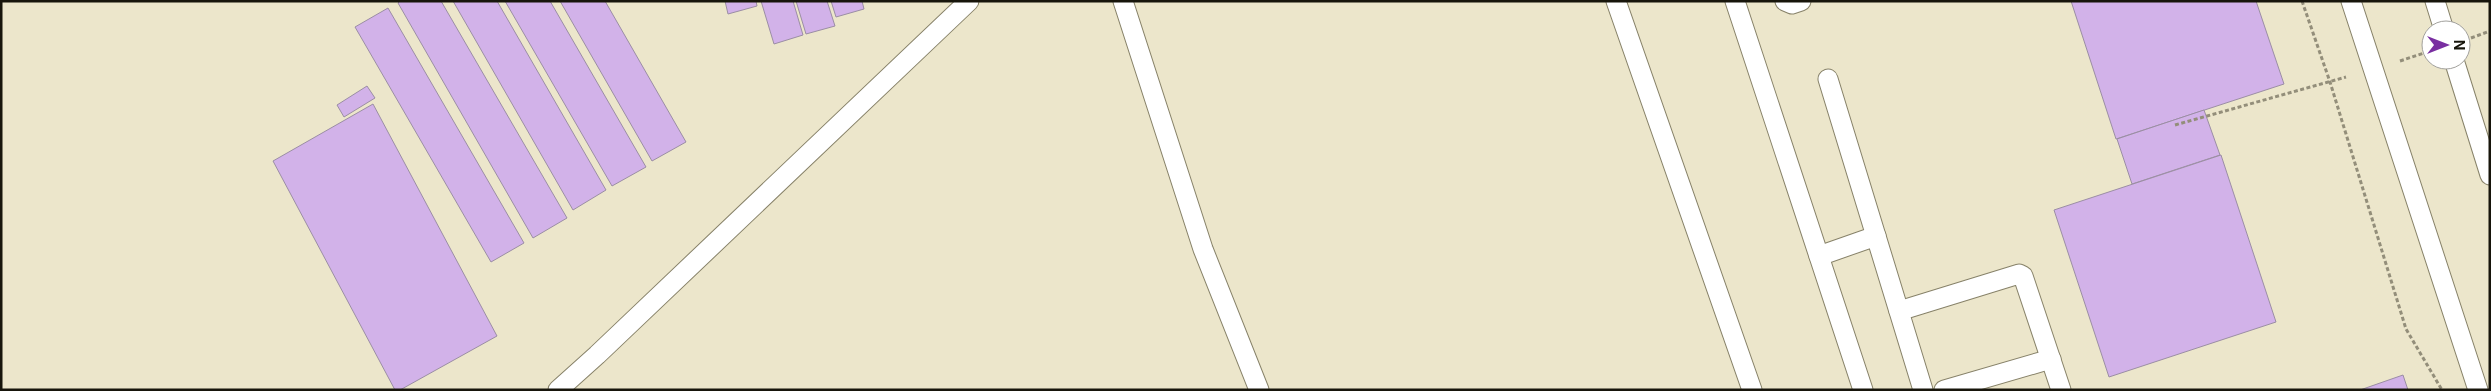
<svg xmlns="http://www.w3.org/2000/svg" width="2491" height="391" viewBox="0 0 2491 391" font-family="Inter,sans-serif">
  <rect width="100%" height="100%" fill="#ece6cb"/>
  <g fill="#d2b2e9" stroke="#9b8ea4">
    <polygon points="400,1 441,1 567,218 533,238 398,3"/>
    <polygon points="453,1 497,1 606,190 573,210"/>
    <polygon points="505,1 550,1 646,167 612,186"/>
    <polygon points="560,1 605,1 686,142 652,161"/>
    <polygon points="725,1 756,1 757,6 728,14"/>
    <polygon points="761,1 793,1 803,35 774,44"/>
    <polygon points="796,1 827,1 835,26 806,34"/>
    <polygon points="831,1 862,1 864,9 836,17"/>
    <polygon points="2071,1 2256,1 2284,84 2116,139"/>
    <polygon points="388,8 524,243 491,262 355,27"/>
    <polygon points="367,86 375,98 344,117 337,105"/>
    <polygon points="373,104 497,336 400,390 395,390 273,161"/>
    <polygon points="2204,110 2220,155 2132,184 2117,139"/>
    <polygon points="2221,155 2276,322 2109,377 2054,210"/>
    <polygon points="2403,375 2408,390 2360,390"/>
  </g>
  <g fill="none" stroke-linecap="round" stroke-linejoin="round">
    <g stroke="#878269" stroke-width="21">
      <g id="service">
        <polyline points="1123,1 1203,249 1259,390"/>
        <polyline points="1616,1 1752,390"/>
        <polyline points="1735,1 1863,390"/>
        <polyline points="1785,1 1792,4 1801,1"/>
        <polyline points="2351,1 2478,390"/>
        <polyline points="2435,1 2444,30"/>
        <polyline points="2454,60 2490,175"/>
        <polyline points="1828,79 1923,390"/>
        <polyline points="1819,256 1876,236"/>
        <polyline points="1899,311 2019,274 2023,276 2061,390"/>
        <polyline points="558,390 597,355 969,1"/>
        <polyline points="1944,390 2051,359"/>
      </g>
    </g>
    <g stroke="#938e7a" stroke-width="3" stroke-dasharray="4 2.5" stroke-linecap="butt">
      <polyline points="2302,1 2330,82 2406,329 2442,390"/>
      <polyline points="2471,38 2490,31"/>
      <polyline points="2400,61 2427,52"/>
      <polyline points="2175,125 2346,77"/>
    </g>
    <use href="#service" stroke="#fff" stroke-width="19"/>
  </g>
  <rect width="2491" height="391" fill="none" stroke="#17150b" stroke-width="5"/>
  <g transform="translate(2446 45) rotate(90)"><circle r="24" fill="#ffffff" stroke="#a2a19d"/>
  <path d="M0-4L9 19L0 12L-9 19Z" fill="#792fa1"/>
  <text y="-8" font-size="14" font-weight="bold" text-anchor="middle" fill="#17150b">N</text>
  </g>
</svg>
